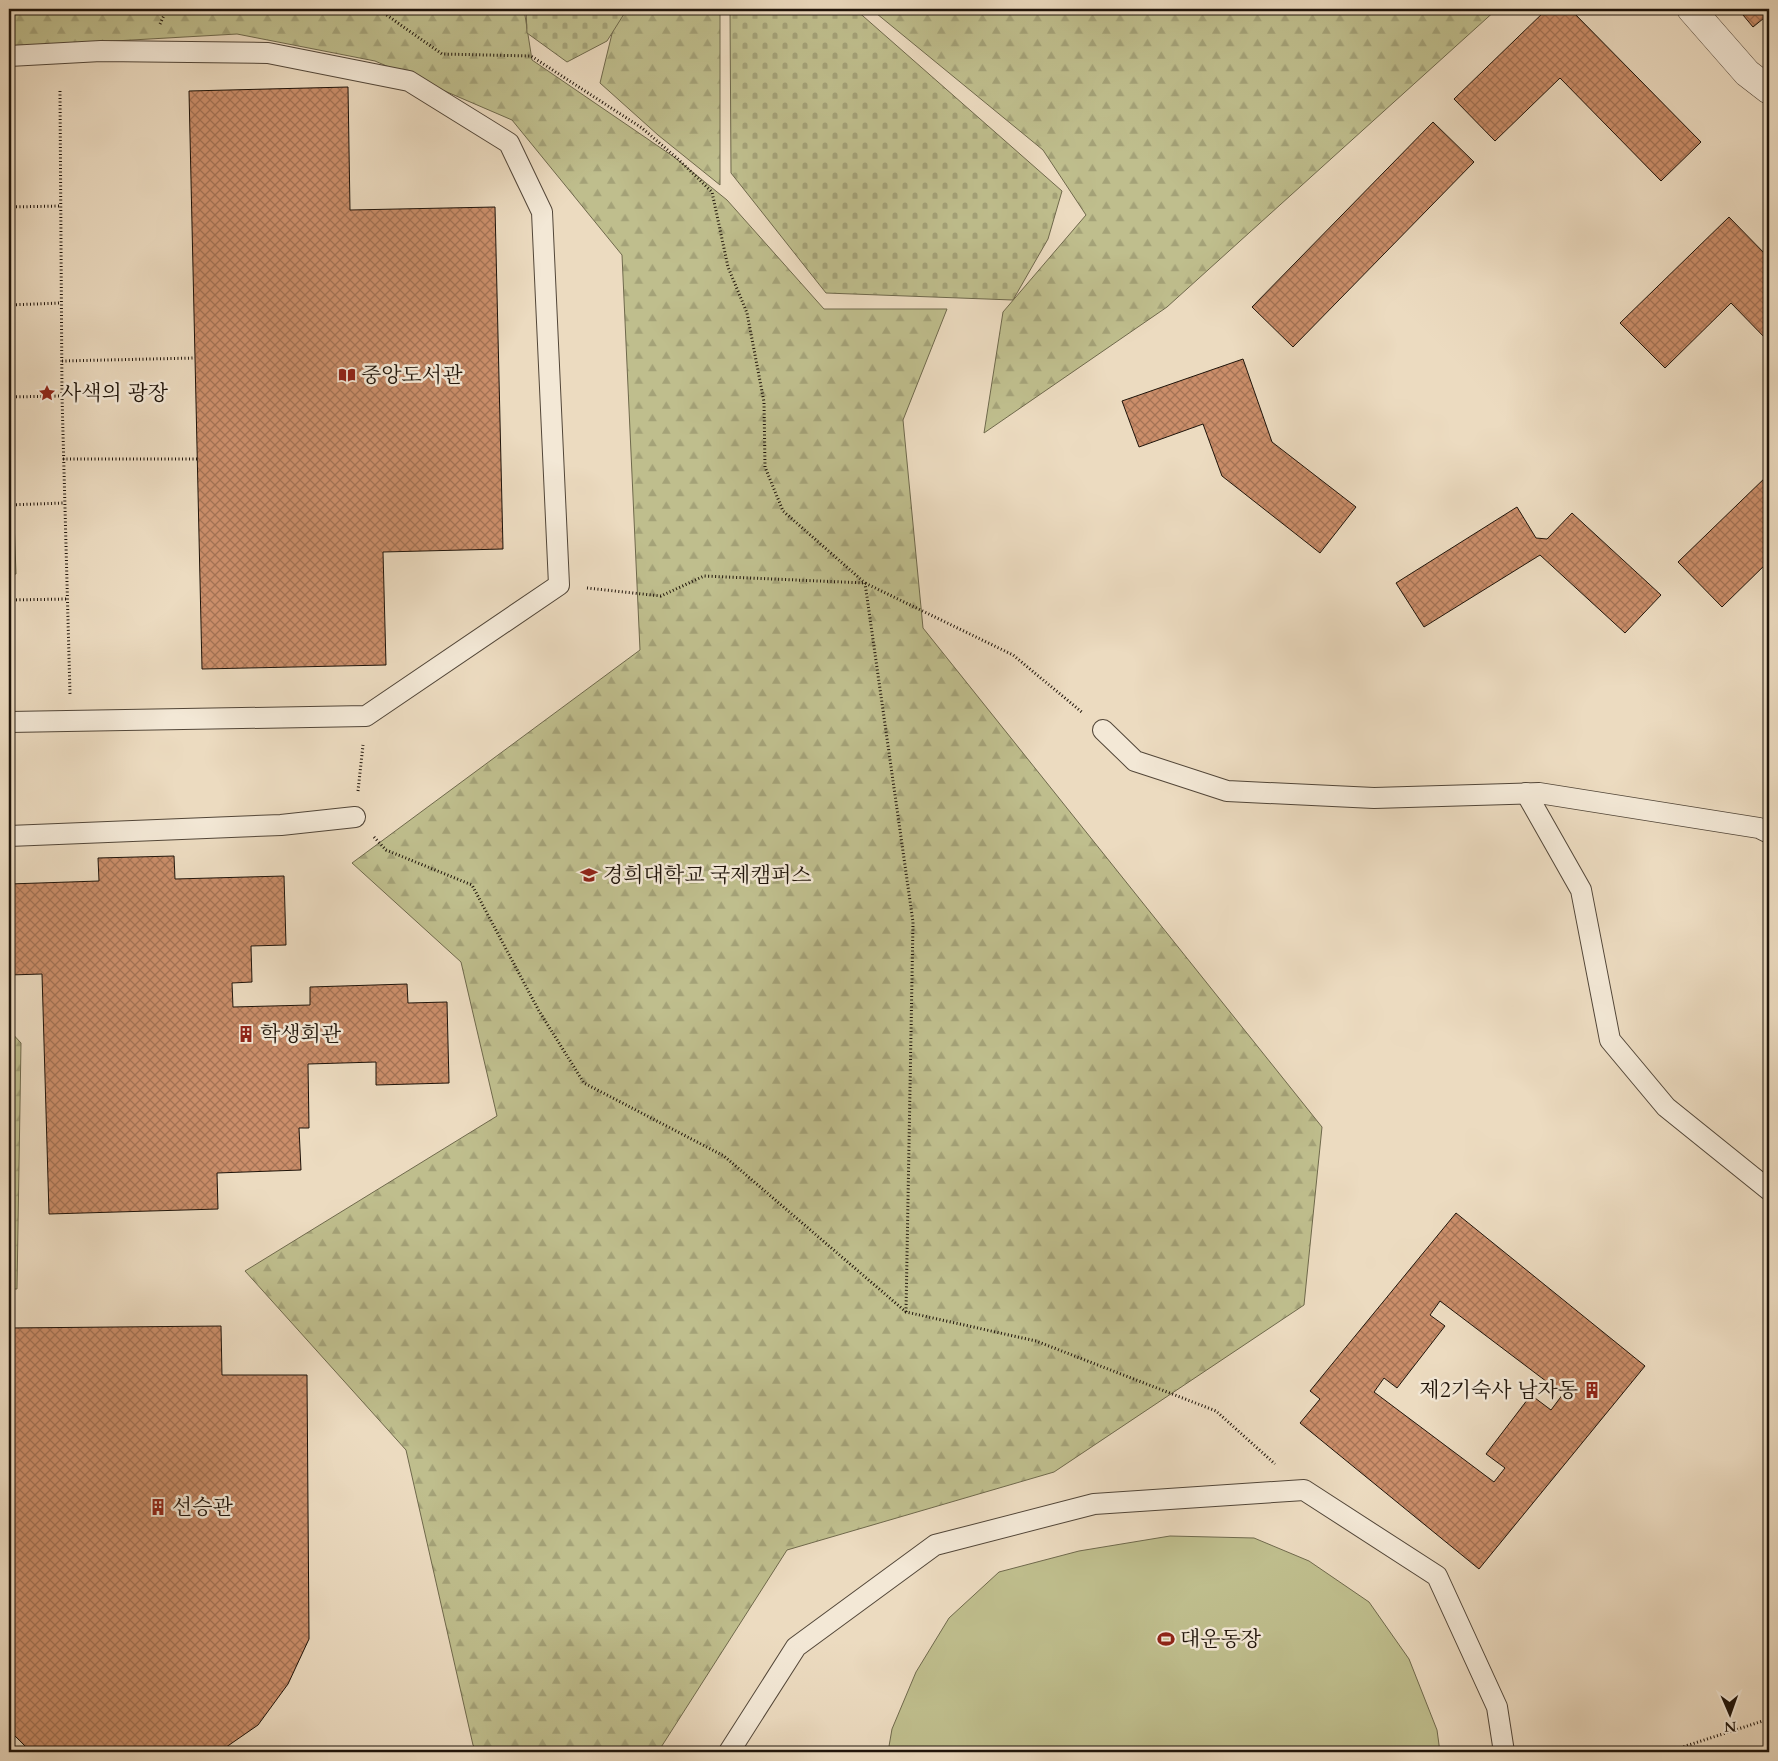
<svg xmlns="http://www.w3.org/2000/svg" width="1778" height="1761" viewBox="0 0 1778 1761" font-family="Cardo,'Noto Serif KR',serif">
  <defs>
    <pattern id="forest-firs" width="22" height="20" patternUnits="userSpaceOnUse" patternTransform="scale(1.25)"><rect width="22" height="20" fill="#bfbe8d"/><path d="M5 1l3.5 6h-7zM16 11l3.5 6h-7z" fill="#a4a278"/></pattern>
    <pattern id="cemetery-stones" width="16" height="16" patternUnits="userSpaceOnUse" patternTransform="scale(1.25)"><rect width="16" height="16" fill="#bfbe8d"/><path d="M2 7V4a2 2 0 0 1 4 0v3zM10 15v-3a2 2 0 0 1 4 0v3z" fill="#a4a278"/></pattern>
    <pattern id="building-cross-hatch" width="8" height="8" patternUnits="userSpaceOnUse" patternTransform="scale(1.25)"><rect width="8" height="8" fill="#cb8e6a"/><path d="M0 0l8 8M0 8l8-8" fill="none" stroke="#a47355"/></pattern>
  </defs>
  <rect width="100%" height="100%" fill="#ecdbc0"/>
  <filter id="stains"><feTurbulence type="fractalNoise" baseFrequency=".004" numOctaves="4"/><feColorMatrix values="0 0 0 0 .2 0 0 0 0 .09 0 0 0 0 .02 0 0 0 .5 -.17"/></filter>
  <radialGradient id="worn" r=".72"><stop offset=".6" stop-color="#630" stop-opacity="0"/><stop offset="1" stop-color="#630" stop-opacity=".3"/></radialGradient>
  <g fill="#bfbe8d" stroke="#6f694c">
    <polygon points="14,519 16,574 9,575 9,520"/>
    <polygon points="1170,1536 1254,1538 1309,1561 1369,1602 1409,1659 1437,1730 1440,1752 888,1752 892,1729 916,1672 949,1618 999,1572 1079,1551"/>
  </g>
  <g fill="url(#forest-firs)" stroke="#6f694c">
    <polygon points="9,9 524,9 532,60 674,157 727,200 824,309 947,309 903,420 923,628 1322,1127 1304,1305 1054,1472 787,1550 658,1752 478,1752 473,1745 406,1450 245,1271 497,1116 461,962 352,863 640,650 622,255 512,120 375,61 237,34 9,47"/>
    <polygon points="618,9 720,9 720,185 658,135 600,83"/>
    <polygon points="871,9 1497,9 1167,307 984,433 1003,312 1086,215 1043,150"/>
    <polygon points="9,1030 21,1043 17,1289 9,1289"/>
  </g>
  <g fill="url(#cemetery-stones)" stroke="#6f694c">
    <polygon points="526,9 625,9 624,14 607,41 567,62 527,33"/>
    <polygon points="730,9 855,9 1062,191 1048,239 1013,300 826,293 731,173"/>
  </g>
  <g fill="url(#building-cross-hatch)" stroke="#1f140a" fill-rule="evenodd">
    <polygon points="1547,9 1570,9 1701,142 1661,181 1560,78 1495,141 1454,99"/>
    <polygon points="1738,9 1769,9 1769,14 1753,27"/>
    <polygon points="348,87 350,210 495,207 503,549 383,552 386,665 202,669 189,91"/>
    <polygon points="1433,122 1474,162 1293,347 1252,307"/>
    <polygon points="1729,217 1769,258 1769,342 1731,303 1665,368 1620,323"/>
    <polygon points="1243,359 1272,442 1356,507 1320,553 1222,476 1203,424 1139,447 1122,401"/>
    <polygon points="1769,474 1769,561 1722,607 1678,562"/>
    <polygon points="1517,507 1536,538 1547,539 1572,513 1661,595 1625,633 1540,555 1424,627 1396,583"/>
    <polygon points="174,856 175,879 284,876 286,945 251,946 252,982 232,983 233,1007 310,1005 310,987 407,984 408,1003 447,1002 449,1083 376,1085 376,1062 308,1064 309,1128 299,1128 301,1170 217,1173 218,1209 49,1214 42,974 9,975 9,884 99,881 98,858"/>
    <path d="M1456,1213L1645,1366L1479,1569L1300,1423L1320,1399L1310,1391ZM1440,1301L1563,1394L1551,1410L1531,1395L1486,1454L1505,1468L1494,1482L1374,1392L1384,1378L1397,1388L1445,1326L1430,1315Z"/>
    <polygon points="221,1326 222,1375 307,1375 309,1639 288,1684 258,1725 219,1752 35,1752 28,1749 9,1730 9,1328"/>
  </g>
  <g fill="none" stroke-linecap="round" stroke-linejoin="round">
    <g stroke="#524638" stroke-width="22">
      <g id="lane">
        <polyline points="9,56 101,51 268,53 409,81 509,143 542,212 559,585 366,716 9,722"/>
        <polyline points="1103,730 1135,761 1227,791 1374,798 1539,793 1759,828 1769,833"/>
        <polyline points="1526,793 1581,890 1610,1040 1666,1107 1769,1190"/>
        <polyline points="9,836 281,825 355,817"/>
        <polyline points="729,1752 796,1647 935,1545 1094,1504 1304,1490 1437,1576 1497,1707 1504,1752"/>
      </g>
    </g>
    <g stroke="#524638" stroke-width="29">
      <polyline id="street" points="1691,9 1747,73 1769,90"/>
    </g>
    <g stroke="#1f140a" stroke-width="3" stroke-dasharray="1 2.5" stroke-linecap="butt">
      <polyline points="378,9 442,54 531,56 642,128 678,159 712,192 728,267 747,313 764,402 765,467 783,511 865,583 913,922 906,1312"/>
      <polyline points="160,24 167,9"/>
      <polyline points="60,91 62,396 70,694"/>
      <polyline points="9,207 61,206"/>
      <polyline points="9,305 61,303"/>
      <polyline points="62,361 195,358"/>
      <polyline points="9,397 62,396"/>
      <polyline points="63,459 198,459"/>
      <polyline points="9,505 64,503"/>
      <polyline points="587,588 661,596 704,576 865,583 1013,655 1083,713"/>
      <polyline points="9,600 67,599"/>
      <polyline points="358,791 363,745"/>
      <polyline points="374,837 386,850 472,885 539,1011 584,1083 724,1156 906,1312 1036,1341 1216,1411 1275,1464"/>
      <polyline points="1667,1752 1769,1719"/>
    </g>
    <use href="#lane" stroke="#f3e8d6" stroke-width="20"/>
    <use href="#street" stroke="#f3e8d6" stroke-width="28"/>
  </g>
  <defs>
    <g id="library-bare" transform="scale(1.35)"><path d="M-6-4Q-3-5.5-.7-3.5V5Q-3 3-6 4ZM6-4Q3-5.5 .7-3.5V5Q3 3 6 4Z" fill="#8f2418" stroke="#f3e8d6" stroke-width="2.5" paint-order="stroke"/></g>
    <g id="sight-bare" transform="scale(1.35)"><path d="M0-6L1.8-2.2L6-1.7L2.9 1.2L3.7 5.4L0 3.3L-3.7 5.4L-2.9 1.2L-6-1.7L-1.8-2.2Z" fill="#8f2418" stroke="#f3e8d6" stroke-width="2.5" paint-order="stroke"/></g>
    <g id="university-bare" transform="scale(1.35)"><path d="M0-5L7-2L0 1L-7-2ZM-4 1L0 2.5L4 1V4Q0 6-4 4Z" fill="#8f2418" stroke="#f3e8d6" stroke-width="2.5" paint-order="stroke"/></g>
    <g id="building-bare" transform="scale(1.35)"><path d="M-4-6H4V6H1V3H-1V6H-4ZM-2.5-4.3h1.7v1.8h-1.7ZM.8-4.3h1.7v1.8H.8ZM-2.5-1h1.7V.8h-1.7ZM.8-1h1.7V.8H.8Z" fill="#8f2418" stroke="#f3e8d6" stroke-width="2.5" paint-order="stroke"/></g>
    <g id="stadium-bare" transform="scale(1.35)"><path d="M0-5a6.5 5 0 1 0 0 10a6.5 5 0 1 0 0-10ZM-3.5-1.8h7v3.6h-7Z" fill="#8f2418" stroke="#f3e8d6" stroke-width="2.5" paint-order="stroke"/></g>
  </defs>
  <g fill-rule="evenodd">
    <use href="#library-bare" x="347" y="375"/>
    <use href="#sight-bare" x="47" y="393"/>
    <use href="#university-bare" x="589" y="875"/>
    <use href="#building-bare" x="246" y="1034"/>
    <use href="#building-bare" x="1592" y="1390"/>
    <use href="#building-bare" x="158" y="1507"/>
    <use href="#stadium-bare" x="1166" y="1639"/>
  </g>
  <g text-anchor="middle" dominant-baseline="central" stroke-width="5" stroke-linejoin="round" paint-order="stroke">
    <g font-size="21" fill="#1f140a" stroke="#f3e8d6" text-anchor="start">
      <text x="361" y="375">중앙도서관</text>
      <text x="61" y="393">사색의 광장</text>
      <text x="603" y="875">경희대학교 국제캠퍼스</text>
      <text x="260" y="1034">학생회관</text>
      <text x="1578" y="1390" text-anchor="end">제2기숙사 남자동</text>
      <text x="172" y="1507">선승관</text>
      <text x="1180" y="1639">대운동장</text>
    </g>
  </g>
  <rect width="1778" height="1761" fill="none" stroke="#ecdbc0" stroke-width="30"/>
  <rect x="10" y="10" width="1758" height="1741" fill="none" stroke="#1f140a" stroke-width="2.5"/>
  <rect x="15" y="15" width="1748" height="1731" fill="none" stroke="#1f140a"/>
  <g transform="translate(1730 1714) rotate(178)" stroke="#f3e8d6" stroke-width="4" paint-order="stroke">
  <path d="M0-4L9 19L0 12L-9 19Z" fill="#1f140a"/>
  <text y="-8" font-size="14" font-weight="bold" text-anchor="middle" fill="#1f140a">N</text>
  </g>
  <rect width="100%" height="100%" filter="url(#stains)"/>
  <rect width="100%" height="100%" fill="url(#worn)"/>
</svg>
